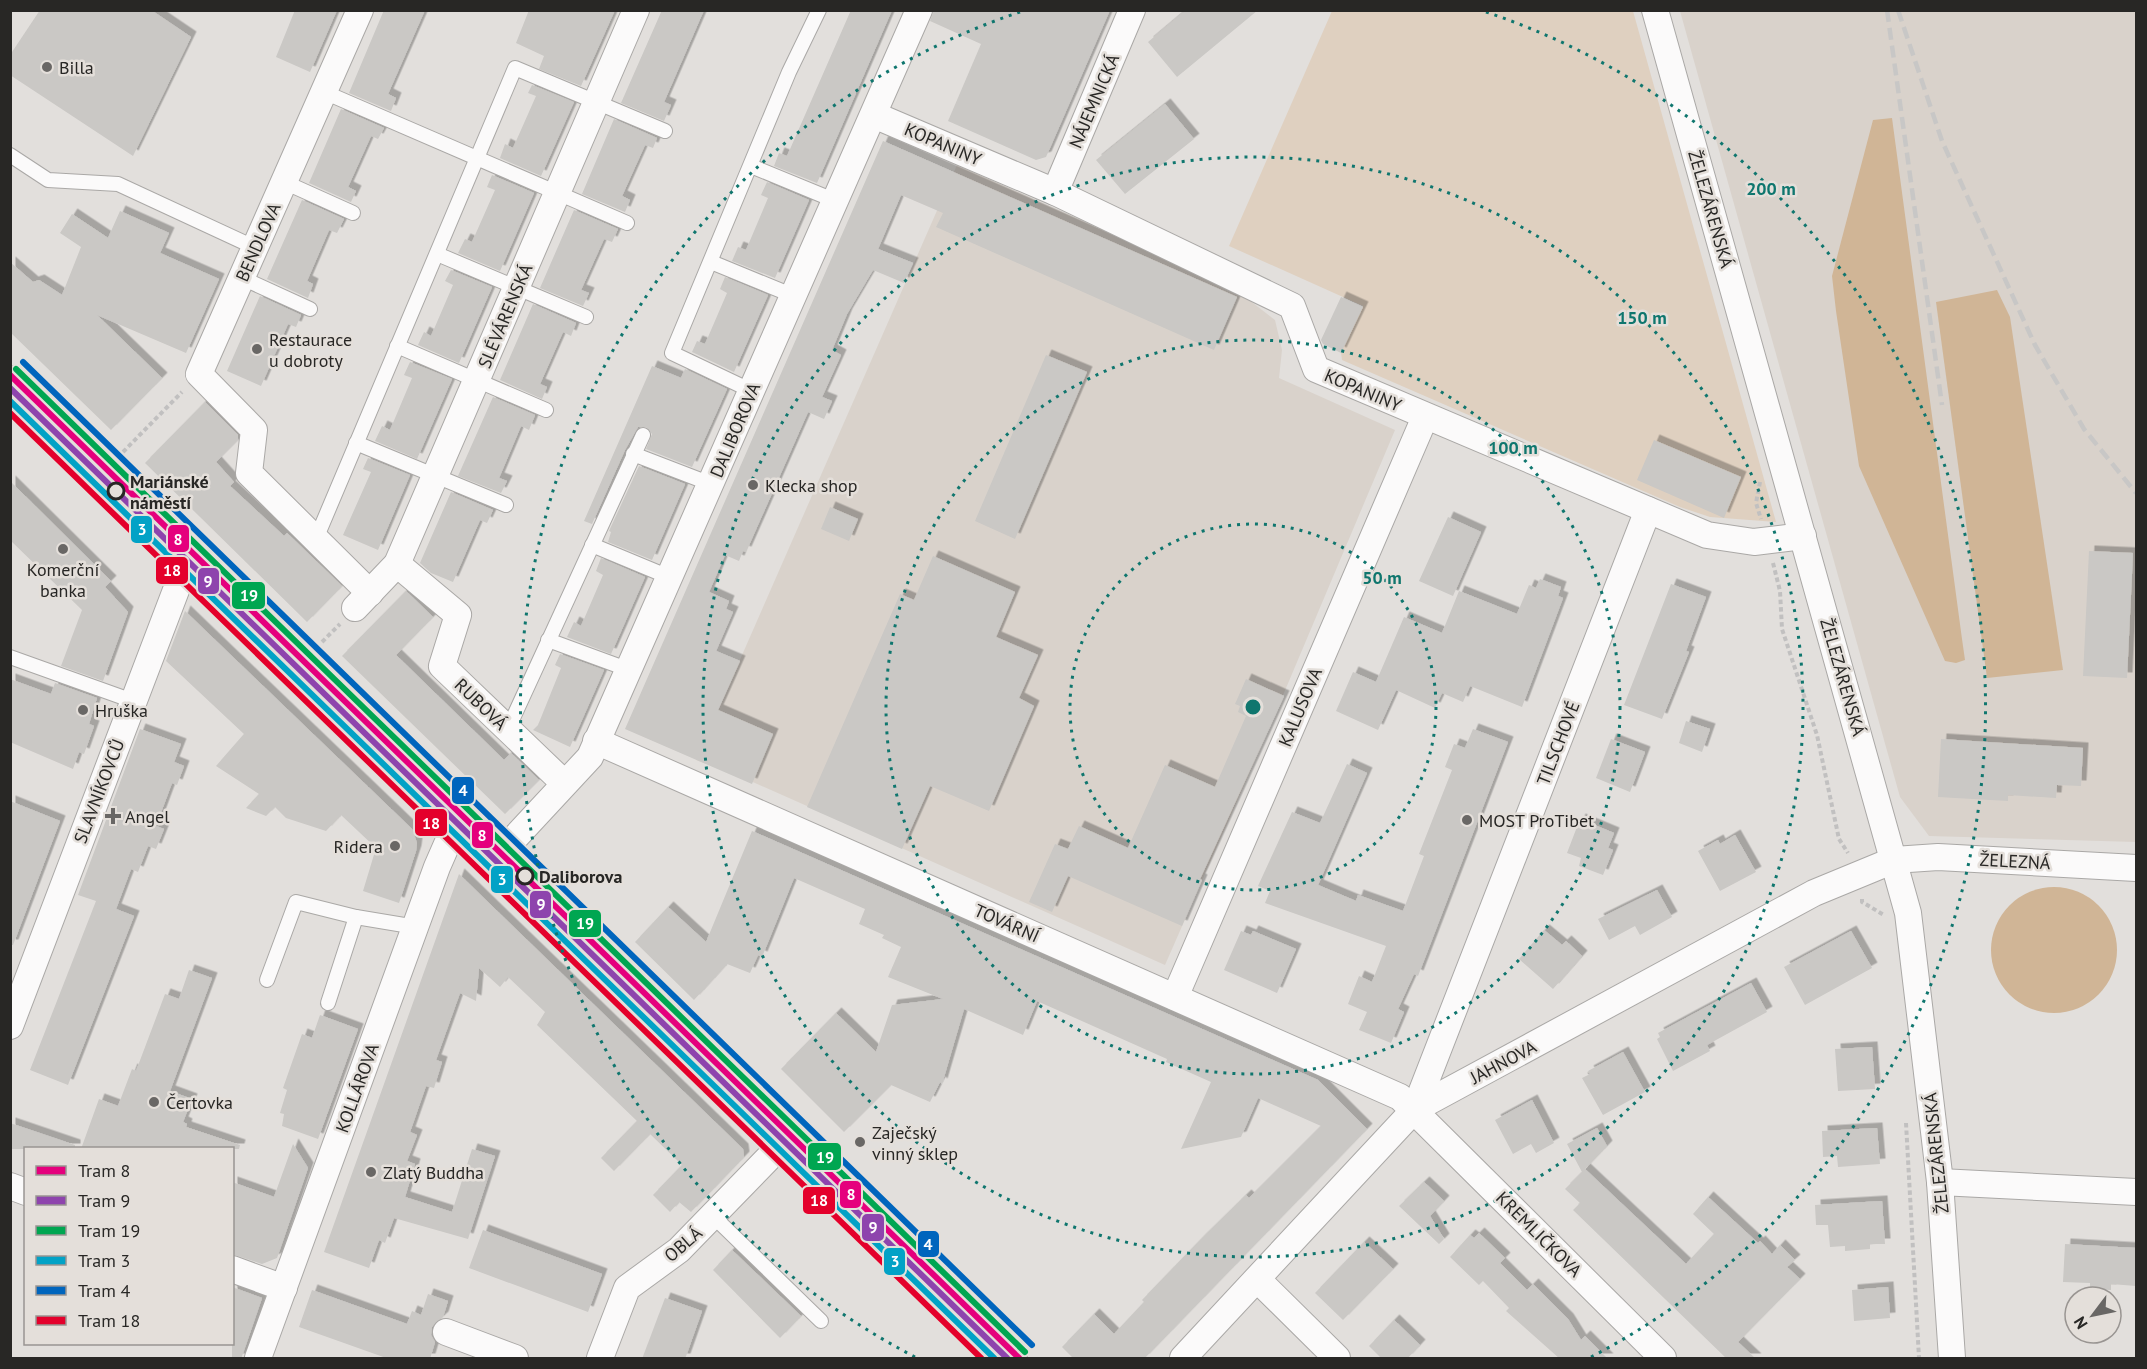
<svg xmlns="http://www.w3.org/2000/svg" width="2147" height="1369" viewBox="0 0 2147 1369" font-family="'PT Sans',sans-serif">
  <defs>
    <filter id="shadow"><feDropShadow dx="5.5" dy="-5.5" stdDeviation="0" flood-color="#0004"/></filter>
  </defs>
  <rect width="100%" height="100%" fill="#e2dfdc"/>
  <g fill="#d9d2cb">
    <polygon points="1680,11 2136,11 2136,842 1929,836 1900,797"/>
    <polygon points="957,165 1235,289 1275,320 1282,350 1279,378 1395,430 1270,726 1165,965 746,779 696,760"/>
  </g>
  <polygon fill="#dfd0c0" points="1332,11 1633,11 1776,522 1710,517 1680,507 1342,360 1341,352 1363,306 1229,246"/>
  <g fill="#d0b596">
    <polygon points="1892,118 1962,639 1965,660 1956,663 1945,661 1859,466 1836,311 1832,276 1873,120"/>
    <polygon points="1997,290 2010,317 2063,670 1987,678 1936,302"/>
    <circle cx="2054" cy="950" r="63"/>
  </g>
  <g fill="#cac8c5" filter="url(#shadow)">
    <polygon points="40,10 151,10 191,37 133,156 10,75 10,55"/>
    <polygon points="295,10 337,10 310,72 276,57"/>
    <polygon points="384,10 425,10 388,94 396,98 391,111 349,93"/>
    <polygon points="529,10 615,10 581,86 539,69 544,56 516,43"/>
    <polygon points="662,10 704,10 664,102 671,105 664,121 621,103"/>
    <polygon points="851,10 892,10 817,183 774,166 779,153 787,156"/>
    <polygon points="934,10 1110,10 1046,157 1036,160 948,121 981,44 930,21"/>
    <polygon points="1186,10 1258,10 1177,77 1148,42"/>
    <polygon points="532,85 574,102 541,176 500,158 505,144 513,148 536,96 528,93"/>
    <polygon points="1165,104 1194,139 1125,194 1096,160"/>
    <polygon points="341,109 384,128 378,139 371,136 348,187 356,191 351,202 309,183"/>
    <polygon points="614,119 657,138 653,148 645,145 622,196 630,200 625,212 582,194"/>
    <polygon points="883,141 1237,297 1214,350 936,227 943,213 901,195 878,249 913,263 904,283 873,270 847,314 832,350 841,355 822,397 832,401 824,419 808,412 746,552 743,551 739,561 725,555 709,592 729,601 726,609 733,612 716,651 740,661 718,710 773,734 752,784 625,729"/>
    <polygon points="492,175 534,193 500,271 458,253 465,239 472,242 495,190 487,187"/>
    <polygon points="767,182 809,200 775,278 732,261 738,247 746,250 768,198 761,195"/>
    <polygon points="302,200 344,219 337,233 329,230 307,281 313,284 308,298 267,279"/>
    <polygon points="574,210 618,229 612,242 604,239 581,290 589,293 583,306 540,288"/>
    <polygon points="120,211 169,233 160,253 219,279 186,353 97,315 162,378 111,430 10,332 10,262 33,282 39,280 62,295 81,247 60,233 72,214 108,238"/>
    <polygon points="451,270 492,287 459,363 418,345 424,332 431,336 453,285 445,281"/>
    <polygon points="725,277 768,295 734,372 692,352 697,341 705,344 727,293 720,289"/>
    <polygon points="260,296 301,315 296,327 288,324 261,386 227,371"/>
    <polygon points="1341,297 1363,307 1341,353 1323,344 1321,340"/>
    <polygon points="533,304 576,323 571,336 563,332 540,384 547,387 542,399 500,380"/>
    <polygon points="1046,355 1087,372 1015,539 975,521"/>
    <polygon points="410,362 452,379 417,459 375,441 382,426 390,430 412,378 404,375"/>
    <polygon points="652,366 681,378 685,369 727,389 692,467 646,449 652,434 646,427 638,427 625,450 592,524 584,521"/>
    <polygon points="493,397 535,415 529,430 521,426 499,478 507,481 501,493 458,476"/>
    <polygon points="205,402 238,435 238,440 216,462 234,482 230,486 284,536 287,533 342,586 307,622 145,463"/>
    <polygon points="1654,440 1741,477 1724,518 1637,480"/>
    <polygon points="368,458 410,475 378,550 343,535 371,472 363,469"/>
    <polygon points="639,466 685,484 652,560 608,542 611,532 609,531"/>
    <polygon points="10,481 111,581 105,587 128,612 103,681 61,666 82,610 10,540"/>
    <polygon points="451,492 493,510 487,523 480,520 453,582 431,573 420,563"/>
    <polygon points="830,507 858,519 849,541 821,529"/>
    <polygon points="1448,517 1481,532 1453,596 1419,581"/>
    <polygon points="2089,551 2133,553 2127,678 2083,676"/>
    <polygon points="933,556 1015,592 996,637 1038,655 1019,698 1034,706 989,811 930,786 902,849 807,807 900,594 914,600"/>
    <polygon points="601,558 645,577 611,654 567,637 574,622 581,626 603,575 596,571"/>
    <polygon points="1540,579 1561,587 1558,596 1563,598 1522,707 1470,686 1463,702 1442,693 1435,708 1396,690 1378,730 1336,711 1353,672 1376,682 1404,617 1442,633 1459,591 1517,614 1529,585 1536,588"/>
    <polygon points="1671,584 1706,597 1686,651 1689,652 1662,719 1624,705"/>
    <polygon points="406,591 433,617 396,655 504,760 511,753 539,780 505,814 342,656"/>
    <polygon points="185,611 412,829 417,843 416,851 399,903 363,891 376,848 341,815 326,831 286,818 275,807 266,816 246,808 259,794 216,766 244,734 166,661"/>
    <polygon points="560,654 604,670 570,747 533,730 538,725 561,668 555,665"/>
    <polygon points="10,679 51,694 55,683 97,698 89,724 94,726 84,754 79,752 73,769 10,742"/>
    <polygon points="1246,679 1284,696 1200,879 1202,880 1182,926 1068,876 1052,912 1029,902 1055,844 1068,849 1079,826 1128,848 1165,765 1215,787 1246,716 1238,712 1240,706 1235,704"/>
    <polygon points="1686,721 1710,729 1702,752 1679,743"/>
    <polygon points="140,729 181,744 174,762 184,766 177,785 172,783 156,826 164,829 156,849 148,846 138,872 131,869 116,909 134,916 68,1085 30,1070 96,901 78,895"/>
    <polygon points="1473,729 1508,742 1418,976 1414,974 1398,1009 1404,1012 1391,1043 1359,1030 1367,1012 1348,1004 1359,976 1372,982 1386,946 1265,903 1270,891 1258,886 1292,812 1320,823 1347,764 1367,773 1318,885 1356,901 1358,895 1403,911 1424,856 1419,854 1452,770 1445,767 1454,744 1465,748"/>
    <polygon points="1611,739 1645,752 1630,792 1596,778"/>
    <polygon points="1941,739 2083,748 2081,786 2057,785 2056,798 2008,795 2008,801 1938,797"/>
    <polygon points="10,801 60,821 13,945 10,945"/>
    <polygon points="1580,819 1614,833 1608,848 1613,850 1603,875 1579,866 1581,858 1567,853"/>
    <polygon points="752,831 1318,1080 1367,1129 1144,1359 1074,1359 1062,1347 1094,1314 1114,1334 1144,1302 1142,1300 1201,1239 1246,1195 1249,1198 1321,1126 1258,1098 1241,1137 1181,1149 1211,1082 1166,1062 1167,1059 1037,1001 1023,1035 964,1009 942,1084 940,1082 930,1102 891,1085 844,1132 781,1069 836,1013 876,1052 892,1005 943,999 888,977 901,947 882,938 884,935 859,924 865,909 794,878 762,957 758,955 750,973 727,964 694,1000 635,942 668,907 706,942"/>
    <polygon points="1735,835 1756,872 1720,891 1698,851 1718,840 1720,844"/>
    <polygon points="459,874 743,1149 744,1157 691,1212 679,1202 670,1212 653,1195 682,1165 650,1134 614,1171 601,1158 637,1121 537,1025 545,1012 508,977 500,987 479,968 476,1001 460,993 436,1060 442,1062 434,1088 426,1086 410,1132 417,1135 407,1161 415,1164 405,1197 452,1212 472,1149 495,1156 468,1239 394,1218 385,1243 379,1240 369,1268 324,1252"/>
    <polygon points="1657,890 1672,917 1640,935 1635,926 1609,940 1598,919"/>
    <polygon points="1544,930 1562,945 1566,941 1582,956 1553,989 1519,959"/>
    <polygon points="1241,931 1251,935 1253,931 1296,949 1277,993 1224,970"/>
    <polygon points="1851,931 1872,968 1805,1005 1784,967"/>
    <polygon points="189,970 212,978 170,1091 192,1099 183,1122 187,1124 186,1127 240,1145 239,1149 81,1149 99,1099 118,1106 132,1069 136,1071 165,994 179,999"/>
    <polygon points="1751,983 1767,1012 1707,1045 1710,1051 1673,1071 1657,1039 1660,1037 1658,1033"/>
    <polygon points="320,1015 358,1029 318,1139 282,1126 284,1114 280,1113 287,1090 283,1088 302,1034 312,1038"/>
    <polygon points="1872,1047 1875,1089 1838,1091 1835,1049"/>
    <polygon points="1623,1052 1645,1092 1603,1115 1582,1078 1590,1074 1588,1071"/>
    <polygon points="1532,1100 1554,1143 1536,1153 1531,1144 1513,1154 1495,1120"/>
    <polygon points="10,1123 75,1145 75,1149 10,1149"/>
    <polygon points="1597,1128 1607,1146 1585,1169 1686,1264 1714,1234 1693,1214 1708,1197 1758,1243 1760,1241 1772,1254 1780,1245 1795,1260 1787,1267 1800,1279 1738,1342 1756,1359 1727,1359 1573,1210 1580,1203 1565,1189 1582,1172 1567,1144"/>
    <polygon points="1877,1128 1880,1164 1838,1167 1837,1156 1823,1157 1822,1131"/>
    <polygon points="293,1144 308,1168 277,1258 262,1264 232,1254 232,1182 274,1197"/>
    <polygon points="1424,1182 1444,1201 1430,1216 1444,1239 1439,1244 1399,1206"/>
    <polygon points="1882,1201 1885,1244 1870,1244 1870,1249 1845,1251 1845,1246 1830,1247 1828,1225 1816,1225 1815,1205"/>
    <polygon points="483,1230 602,1274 588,1312 469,1268"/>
    <polygon points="1479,1233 1505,1258 1500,1263 1527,1290 1533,1284 1568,1319 1581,1340 1585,1336 1608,1359 1560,1359 1506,1311 1509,1308 1483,1281 1479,1285 1450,1257 1470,1235 1474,1238"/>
    <polygon points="1364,1242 1393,1269 1343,1320 1315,1293"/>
    <polygon points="2065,1244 2136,1248 2136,1286 2111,1284 2111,1290 2090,1289 2090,1283 2063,1282"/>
    <polygon points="732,1250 801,1316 780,1338 713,1270"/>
    <polygon points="232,1287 262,1298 241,1359 232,1359"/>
    <polygon points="1888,1287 1890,1318 1854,1321 1852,1290"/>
    <polygon points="312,1290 407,1324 412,1311 421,1315 428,1294 448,1301 443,1317 432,1327 431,1335 435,1342 430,1359 389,1359 299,1327"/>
    <polygon points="665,1298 702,1311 685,1359 642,1359"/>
    <polygon points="1394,1320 1420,1345 1407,1359 1382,1359 1369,1346"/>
  </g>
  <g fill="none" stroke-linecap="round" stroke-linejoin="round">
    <g stroke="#aaa8a6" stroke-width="16">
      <g id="service">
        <polyline points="324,92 627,223"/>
        <polyline points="10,155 48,180 118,184 256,248"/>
        <polyline points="751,166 836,201"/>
        <polyline points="284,182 353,213"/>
        <polyline points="437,254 586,317"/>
        <polyline points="711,262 794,296"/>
        <polyline points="242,278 310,309"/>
        <polyline points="397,346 546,410"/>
        <polyline points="752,391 672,353 789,72 819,10"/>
        <polyline points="356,443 506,505"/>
        <polyline points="633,454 711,484"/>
        <polyline points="316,539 515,68 665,131"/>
        <polyline points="592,545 669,577"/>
        <polyline points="548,640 627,669"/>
        <polyline points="10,657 133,701"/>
        <polyline points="508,729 643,435"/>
        <polyline points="267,980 296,902 356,917"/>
        <polyline points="328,1003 356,917 416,927"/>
        <polyline points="713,1216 821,1321"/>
      </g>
    </g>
    <g stroke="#aaa8a6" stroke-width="28">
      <g id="minor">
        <polyline points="360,10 199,374 254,430 249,473 370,593"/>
        <polyline points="1655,10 1908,913 1940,1182 1952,1358"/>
        <polyline points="874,115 1055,192 1292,306 1316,369 1707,535 1754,542 1803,536"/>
        <polyline points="1055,192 1132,10"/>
        <polyline points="397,564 458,615 442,666 564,783"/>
        <polyline points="355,608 397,564 636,10"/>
        <polyline points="596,741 1400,1097 1663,1358"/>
        <polyline points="497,857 590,757 919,10"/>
        <polyline points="1175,997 1425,417"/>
        <polyline points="10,1026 189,556"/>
        <polyline points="1415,1109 1648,510"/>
        <polyline points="1940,1182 2136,1192"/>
        <polyline points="10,1186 26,1192"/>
        <polyline points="232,1269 284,1288"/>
        <polyline points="1258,1280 1337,1358"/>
        <polyline points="446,1332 515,1358"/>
        <polyline points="258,1358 437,867 458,819"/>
        <polyline points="600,1358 627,1288 679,1250 787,1139"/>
        <polyline points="1183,1358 1415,1109 1814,893 1894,860 1938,857 2136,868"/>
      </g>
    </g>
    <g stroke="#aaa8a6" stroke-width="36">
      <polyline id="secondary" points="10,383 1010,1358"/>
    </g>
    <g stroke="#c1c0c0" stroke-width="4" stroke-dasharray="4.5 3" stroke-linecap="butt">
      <polyline points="123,452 182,392"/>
      <polyline points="1760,482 1756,503 1761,519"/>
      <polyline points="1773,563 1780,591 1782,629 1817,735 1839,839 1848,853"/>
      <polyline points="322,642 340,624"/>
      <polyline points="1862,899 1862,902 1884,915"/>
      <polyline points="1906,1123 1919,1358"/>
    </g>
    <use href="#service" stroke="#fbfafa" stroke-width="14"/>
    <use href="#minor" stroke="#fbfafa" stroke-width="26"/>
    <use href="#secondary" stroke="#f5f3f0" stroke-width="33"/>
    <g stroke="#c8c7c6" stroke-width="4.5" stroke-dasharray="12 6" stroke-linecap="butt">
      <polyline points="1887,10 1942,405"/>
      <polyline points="1898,10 1942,141 2035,345 2084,429 2136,493"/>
    </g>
    <g stroke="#e4dfda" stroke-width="10">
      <polyline id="tram-1" points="10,375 1019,1358"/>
    </g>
    <g stroke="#e4dfda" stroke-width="10">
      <polyline id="tram-2" points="10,388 1007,1358"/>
    </g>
    <g stroke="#e4dfda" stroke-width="10">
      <polyline id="tram-3" points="16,369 1025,1352"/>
    </g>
    <g stroke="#e4dfda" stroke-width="10">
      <polyline id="tram-4" points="10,401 994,1358"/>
    </g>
    <g stroke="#e4dfda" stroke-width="10">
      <polyline id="tram-5" points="23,362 1032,1345"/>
    </g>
    <g stroke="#e4dfda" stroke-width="10">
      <polyline id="tram-6" points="10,413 981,1358"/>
    </g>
    <use href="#tram-1" stroke="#e5007d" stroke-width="6"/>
    <use href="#tram-2" stroke="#8e44ad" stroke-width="6"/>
    <use href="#tram-3" stroke="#00a651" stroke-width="6"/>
    <use href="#tram-4" stroke="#02a2c6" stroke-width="6"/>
    <use href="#tram-5" stroke="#0065bd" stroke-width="6"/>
    <use href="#tram-6" stroke="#e4002b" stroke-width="6"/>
  </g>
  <g fill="none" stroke="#0f766e" stroke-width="3" stroke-dasharray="3 6">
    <circle cx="1253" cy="707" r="183"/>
    <circle cx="1253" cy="707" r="367"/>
    <circle cx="1253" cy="707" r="550"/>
    <path d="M915 1357A733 733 0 0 1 1020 12M1486 12A733 733 0 0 1 1591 1357"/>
  </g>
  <g fill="#696765" stroke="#e4dfda" stroke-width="2">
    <circle cx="47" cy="67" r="6"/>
    <circle cx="257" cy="349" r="6"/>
    <circle cx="753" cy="485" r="6"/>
    <circle cx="63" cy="549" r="6"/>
    <circle cx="83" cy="710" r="6"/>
    <path d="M110 807h6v6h6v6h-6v6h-6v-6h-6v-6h6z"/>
    <circle cx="1467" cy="820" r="6"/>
    <circle cx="395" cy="846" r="6"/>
    <circle cx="154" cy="1102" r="6"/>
    <circle cx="860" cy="1142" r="6"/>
    <circle cx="371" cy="1172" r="6"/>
  </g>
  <g fill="#e4dfda" stroke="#282725" stroke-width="3">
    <circle cx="116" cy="491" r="8"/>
    <circle cx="525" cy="876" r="8"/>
  </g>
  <g text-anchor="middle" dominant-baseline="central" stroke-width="5" stroke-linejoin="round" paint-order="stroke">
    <g font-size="18" fill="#282725" stroke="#e4dfda" text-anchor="start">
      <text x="59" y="67">Billa</text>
      <text x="269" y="339">Restaurace<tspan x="269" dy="21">u dobroty</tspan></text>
      <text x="765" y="485">Klecka shop</text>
      <text x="63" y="569" text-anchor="middle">Komerční<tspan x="63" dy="21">banka</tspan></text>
      <text x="95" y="710">Hruška</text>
      <text x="125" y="816">Angel</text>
      <text x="1479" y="820">MOST ProTibet</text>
      <text x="383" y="846" text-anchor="end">Ridera</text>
      <text x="166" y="1102">Čertovka</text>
      <text x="872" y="1132">Zaječský<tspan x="872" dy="21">vinný sklep</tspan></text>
      <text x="383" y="1172">Zlatý Buddha</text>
    </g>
    <g font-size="18" fill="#282725" stroke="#e4dfda">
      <text transform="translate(1094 101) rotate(-67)">NÁJEMNICKÁ</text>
      <text transform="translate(943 144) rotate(23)">KOPANINY</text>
      <text transform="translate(1711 209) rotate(74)">ŽELEZÁRENSKÁ</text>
      <text transform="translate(258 242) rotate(-66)">BENDLOVA</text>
      <text transform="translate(505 316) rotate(-67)">SLÉVÁRENSKÁ</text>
      <text transform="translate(1363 390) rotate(23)">KOPANINY</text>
      <text transform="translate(735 430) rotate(-67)">DALIBOROVA</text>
      <text transform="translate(1843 677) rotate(74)">ŽELEZÁRENSKÁ</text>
      <text transform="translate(481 704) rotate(44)">RUBOVÁ</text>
      <text transform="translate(1300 707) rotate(-67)">KALUSOVA</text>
      <text transform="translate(1558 743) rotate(-69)">TILSCHOVÉ</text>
      <text transform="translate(99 791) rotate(-69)">SLAVNÍKOVCŮ</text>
      <text transform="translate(2015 861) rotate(3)">ŽELEZNÁ</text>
      <text transform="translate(1007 923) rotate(24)">TOVÁRNÍ</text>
      <text transform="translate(1503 1062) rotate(-28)">JAHNOVA</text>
      <text transform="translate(357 1088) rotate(-70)">KOLLÁROVA</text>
      <text transform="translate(1936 1153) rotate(-96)">ŽELEZÁRENSKÁ</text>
      <text transform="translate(1539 1234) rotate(45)">KREMLIČKOVA</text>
      <text transform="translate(683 1244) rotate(-41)">OBLÁ</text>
    </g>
    <g font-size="18" font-weight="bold" fill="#282725" stroke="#e4dfda" text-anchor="start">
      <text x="130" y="481">Mariánské<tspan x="130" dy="21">náměstí</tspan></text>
      <text x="539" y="876">Daliborova</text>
    </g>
  </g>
  <circle cx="1253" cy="707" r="9" fill="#0f766e" stroke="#e4dfda" stroke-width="3"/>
  <g font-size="18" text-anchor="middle" font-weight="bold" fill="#0f766e" stroke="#e4dfda" stroke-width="5" stroke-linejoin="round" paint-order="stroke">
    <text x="1771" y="195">200 m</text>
    <text x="1642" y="324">150 m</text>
    <text x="1513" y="454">100 m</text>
    <text x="1382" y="584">50 m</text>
  </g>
  <g stroke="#e4dfda" stroke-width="2">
    <rect x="130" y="515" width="23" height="29" rx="6" fill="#02a2c6"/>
    <rect x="167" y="524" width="23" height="29" rx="6" fill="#e5007d"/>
    <rect x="155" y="556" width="34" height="29" rx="6" fill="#e4002b"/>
    <rect x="197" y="567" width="23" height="28" rx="6" fill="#8e44ad"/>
    <rect x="231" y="581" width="35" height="29" rx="6" fill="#00a651"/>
    <rect x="451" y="776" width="24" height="29" rx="6" fill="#0065bd"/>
    <rect x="414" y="808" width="34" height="29" rx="6" fill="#e4002b"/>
    <rect x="471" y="821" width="23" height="28" rx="6" fill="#e5007d"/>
    <rect x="490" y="865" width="24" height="29" rx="6" fill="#02a2c6"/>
    <rect x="529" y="890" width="23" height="29" rx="6" fill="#8e44ad"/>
    <rect x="568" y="909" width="34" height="29" rx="6" fill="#00a651"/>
    <rect x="807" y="1142" width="35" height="29" rx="6" fill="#00a651"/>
    <rect x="839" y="1180" width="23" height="29" rx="6" fill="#e5007d"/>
    <rect x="802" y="1186" width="34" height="29" rx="6" fill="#e4002b"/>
    <rect x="861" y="1213" width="24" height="29" rx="6" fill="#8e44ad"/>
    <rect x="917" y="1230" width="23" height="28" rx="6" fill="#0065bd"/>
    <rect x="883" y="1247" width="23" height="29" rx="6" fill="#02a2c6"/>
  </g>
  <g font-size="16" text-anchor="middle" font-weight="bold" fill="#fff">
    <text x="142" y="535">3</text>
    <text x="178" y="545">8</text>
    <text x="172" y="576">18</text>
    <text x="208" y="587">9</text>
    <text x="249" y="601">19</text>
    <text x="463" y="796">4</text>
    <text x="431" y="829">18</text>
    <text x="482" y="841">8</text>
    <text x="502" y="885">3</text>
    <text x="541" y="910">9</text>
    <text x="585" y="929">19</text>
    <text x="825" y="1163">19</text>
    <text x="851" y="1200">8</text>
    <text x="819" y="1206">18</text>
    <text x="873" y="1233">9</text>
    <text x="928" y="1250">4</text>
    <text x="895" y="1267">3</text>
  </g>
  <rect width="2147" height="1369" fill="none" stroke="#282725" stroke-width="24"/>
  <rect x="24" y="1147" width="210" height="198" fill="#e4dfda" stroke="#999592" stroke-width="1.5"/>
  <rect x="36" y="1166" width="30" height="9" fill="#e5007d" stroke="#999592" stroke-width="1.5"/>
  <text x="78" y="1177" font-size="18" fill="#282725">Tram 8</text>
  <rect x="36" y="1196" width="30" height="9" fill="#8e44ad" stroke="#999592" stroke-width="1.5"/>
  <text x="78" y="1207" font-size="18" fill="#282725">Tram 9</text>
  <rect x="36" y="1226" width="30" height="9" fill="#00a651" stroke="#999592" stroke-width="1.5"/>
  <text x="78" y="1237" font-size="18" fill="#282725">Tram 19</text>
  <rect x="36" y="1256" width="30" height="9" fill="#02a2c6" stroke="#999592" stroke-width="1.5"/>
  <text x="78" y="1267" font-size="18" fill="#282725">Tram 3</text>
  <rect x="36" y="1286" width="30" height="9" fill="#0065bd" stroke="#999592" stroke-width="1.5"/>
  <text x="78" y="1297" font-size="18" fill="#282725">Tram 4</text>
  <rect x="36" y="1316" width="30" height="9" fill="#e4002b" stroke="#999592" stroke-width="1.5"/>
  <text x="78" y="1327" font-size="18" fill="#282725">Tram 18</text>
  <g transform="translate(2093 1315) rotate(238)"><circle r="28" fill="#e4dfda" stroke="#999592" stroke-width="1.5"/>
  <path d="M0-4.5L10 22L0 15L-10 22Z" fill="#696765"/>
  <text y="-9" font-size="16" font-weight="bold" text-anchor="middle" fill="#282725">N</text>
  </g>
</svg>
